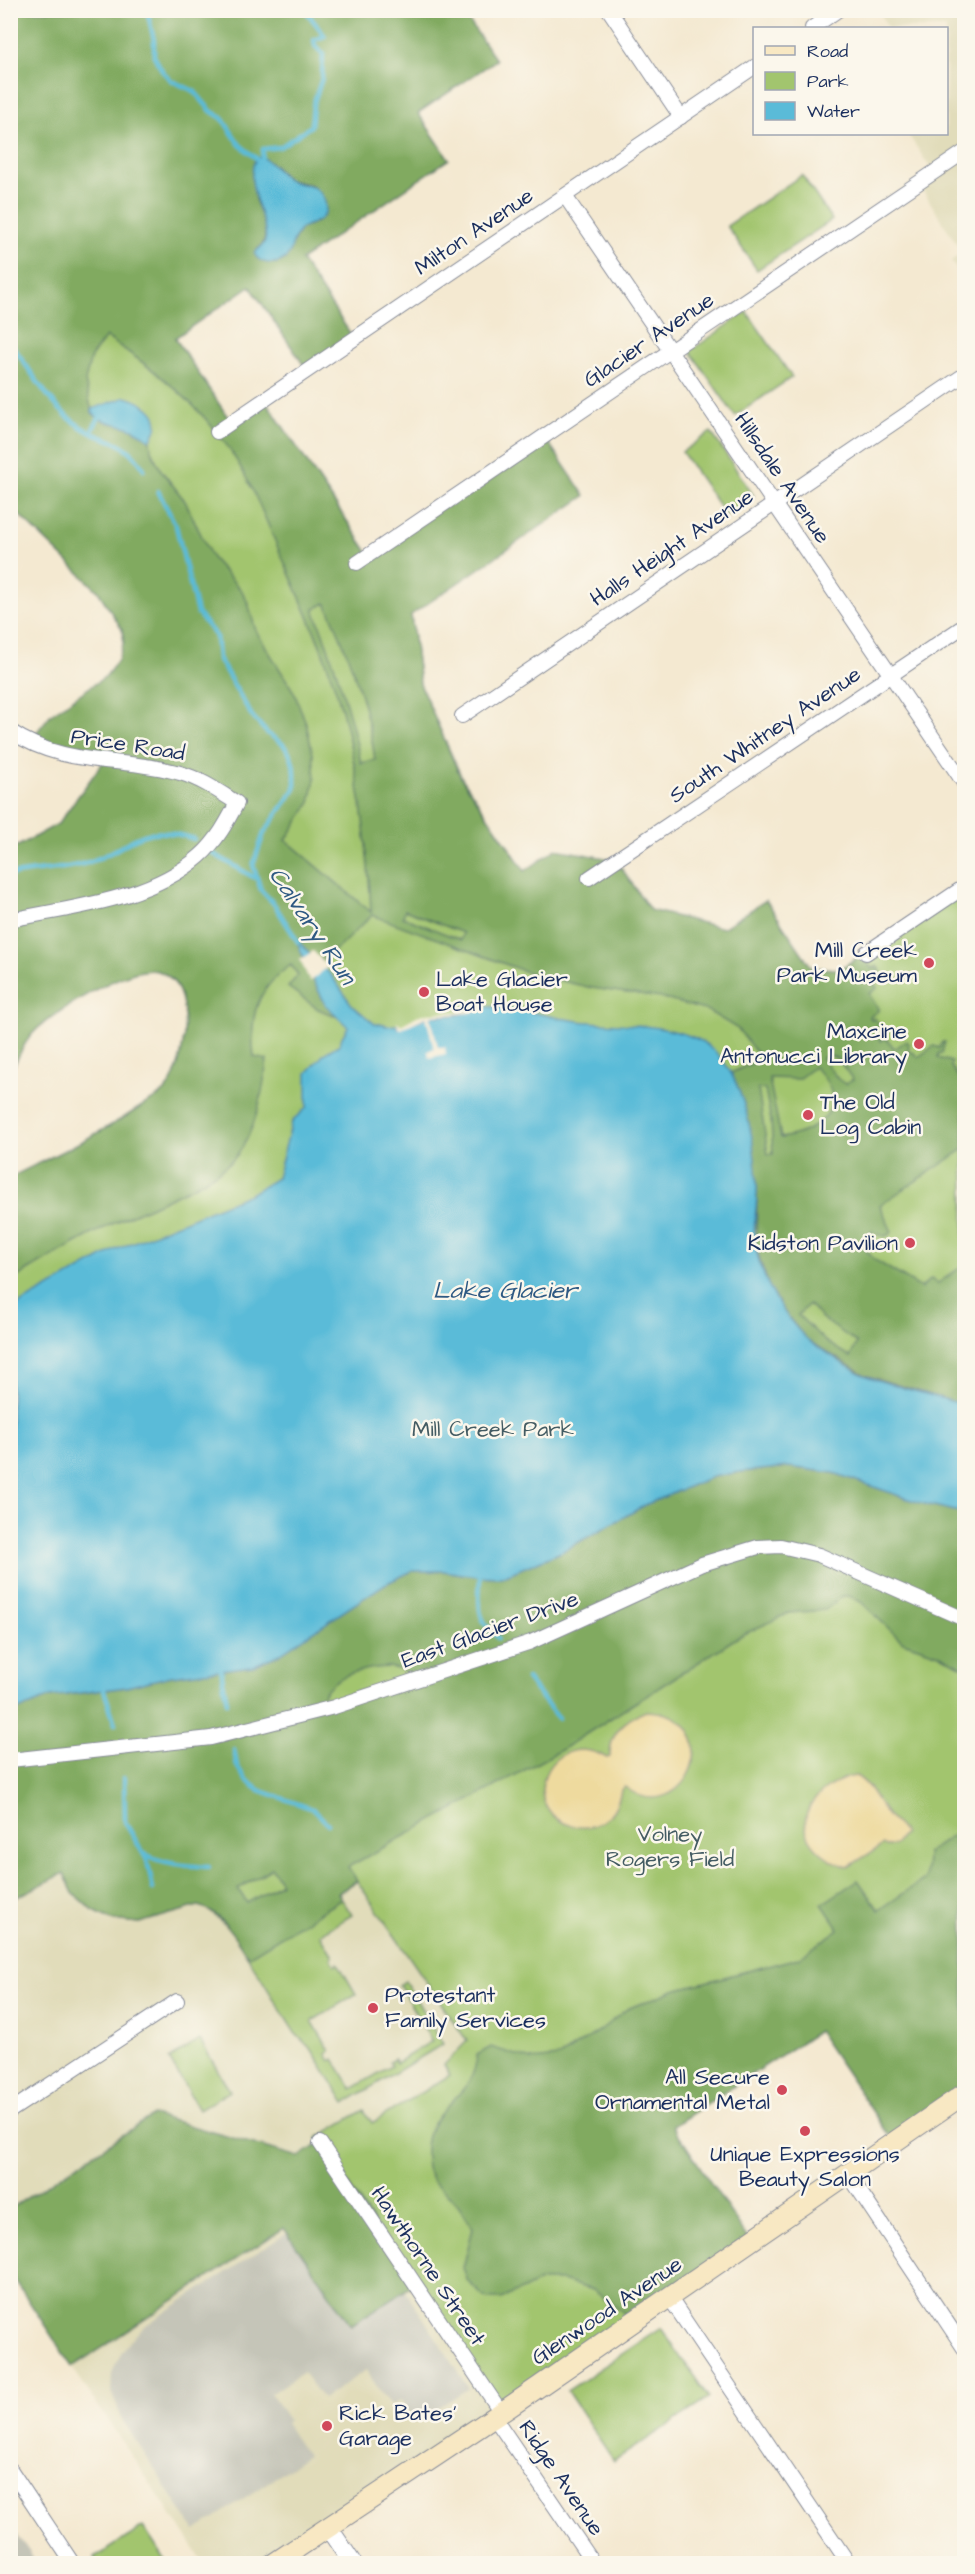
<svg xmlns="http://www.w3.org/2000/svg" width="975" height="2574" viewBox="0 0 975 2574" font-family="'Architects Daughter',sans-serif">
  <rect width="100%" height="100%" fill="#fbf7ec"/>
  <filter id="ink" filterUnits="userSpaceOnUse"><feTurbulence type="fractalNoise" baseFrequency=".0167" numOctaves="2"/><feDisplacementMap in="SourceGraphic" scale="12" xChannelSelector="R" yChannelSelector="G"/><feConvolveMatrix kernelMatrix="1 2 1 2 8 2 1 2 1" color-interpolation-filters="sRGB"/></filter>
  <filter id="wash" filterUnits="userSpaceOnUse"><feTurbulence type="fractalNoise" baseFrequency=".008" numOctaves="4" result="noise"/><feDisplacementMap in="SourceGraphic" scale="24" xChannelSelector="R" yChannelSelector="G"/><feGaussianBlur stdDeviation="1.35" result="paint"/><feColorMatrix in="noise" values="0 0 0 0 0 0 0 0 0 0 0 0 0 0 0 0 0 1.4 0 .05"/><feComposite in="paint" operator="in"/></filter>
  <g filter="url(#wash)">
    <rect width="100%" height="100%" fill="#f4e9d1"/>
    <g fill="#e1dcba">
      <polygon points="879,11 964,11 964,281 951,261 962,252 918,183 933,172 908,134 946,134 946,28 888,28"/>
      <polygon points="64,1872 73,1893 92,1910 139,1923 198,1906 206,1908 231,1930 248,1957 342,1899 338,1893 357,1880 477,2055 466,2088 299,2157 153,2115 11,2209 11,1900"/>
      <polygon points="284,2227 351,2325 415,2284 501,2412 273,2563 204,2563 72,2367"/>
    </g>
    <g fill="#c5c5b8">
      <polygon points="288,2232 351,2325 405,2290 469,2388 416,2422 401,2400 390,2406 366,2370 323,2399 303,2372 271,2394 288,2420 285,2423 307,2456 195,2531 123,2421 111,2392 112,2373 122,2351 143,2327"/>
      <polygon points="16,2533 37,2563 11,2563 11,2536"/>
    </g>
    <g fill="#a2c56e" stroke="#5e7a66" stroke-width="1.5">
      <path d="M10,11H462L496,60L418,113L449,159L301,260L354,339L307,370L250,286L175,338L231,422L265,400L411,615L420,684L462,778L525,871L779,967L840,969L964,887V2094L894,2143L818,2031L655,2137L733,2253L501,2412L317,2138L364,2110L372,2123L450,2075L444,2065L467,2041L357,1881L338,1893L352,1915L320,1934L333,1956L331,1958L335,1965L338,1963L356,1994L312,2021L330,2051L326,2054L330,2061L334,2059L352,2089L391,2066L389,2062L394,2059L396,2063L432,2041L399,1985L405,1981L443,2044L345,2103L312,2050L295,2033L231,1930L206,1908L198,1906L139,1923L112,1920L92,1910L73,1893L64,1873L11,1900V1177C55,1155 98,1135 139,1108C147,1103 160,1097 166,1090C186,1066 198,982 158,971C129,963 58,1010 37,1029C24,1041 18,1056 11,1071V848L20,845L58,824L104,761L127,667L122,629L98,591L11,507Z"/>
      <polygon points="802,175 832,220 757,270 727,226"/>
      <polygon points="747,312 792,377 735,416 690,351"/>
      <polygon points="711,432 754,496 726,516 682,452"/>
      <polygon points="200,2040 230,2091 199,2110 169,2059"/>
      <polygon points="661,2328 709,2398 614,2461 567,2391"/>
      <polygon points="143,2527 167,2563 98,2563 95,2558"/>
    </g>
    <g fill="#81aa61" stroke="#4e6c60" stroke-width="1.5" fill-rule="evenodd">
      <path d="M11,11H462L496,60L418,113L449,159L301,260L354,339L307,370L250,286L175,338L231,422L265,400L369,554L544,436L585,496L411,615L420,684L461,778L525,871L556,849L616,860L650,910L723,928L766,900L812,968L840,969L862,955L872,969L877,966L882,974L873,981L877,988L869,994L879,1010L870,1017L872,1020L875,1018L880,1026L874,1030L881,1041L886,1037L894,1049L906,1041L909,1045L908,1051L914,1053L918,1057L934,1046L940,1048L942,1042H945L942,1053H939L938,1058L952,1062L951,1066L964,1086V1149L880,1205L892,1232C886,1239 879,1236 872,1231L863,1247L875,1260L921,1288L931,1279L938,1283L964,1265V1405L865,1375L807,1340L785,1313L769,1287L756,1248L757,1188L744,1105L731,1073L761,1059L738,1029L708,1011L661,998L592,988L532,974L372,915L339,947L308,969L326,1005L340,1018L318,1009L288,987L298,975L291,965C256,989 249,1016 254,1057L267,1060C263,1092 257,1128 237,1155C216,1182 142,1209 110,1225C76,1242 43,1261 11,1281V1177C55,1155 98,1135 139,1108C147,1102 160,1097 166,1090C186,1065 198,982 158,971C129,964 58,1010 37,1029C24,1041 19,1057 11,1071V848L20,845L58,824L104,761L28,743L51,714L106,676L118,660L124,641L122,629L98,591L11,507ZM270,162L289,180L312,185L319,221L301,228L290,247L257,250C273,238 262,215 255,200ZM106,337C147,364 185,393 216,431C244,465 261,508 278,548C304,607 333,668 347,731C361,790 368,851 371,912L286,840L310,803L315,779L313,754L306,723L294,692L256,631L248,603L242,591L212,558L185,501L161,470L151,450L150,440C144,437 139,431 133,429C120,423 101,424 92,412L85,381L91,357ZM326,603C348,652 368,706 375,760L361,763C350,709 333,660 314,609ZM405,910L463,933L461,940L403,917ZM829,1055L838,1059L853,1080L845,1084L838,1079L822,1058ZM814,1067C853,1103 822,1131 781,1138L769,1078L798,1079ZM758,1089H765L771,1121L773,1154H768ZM809,1304L820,1317L857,1343L850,1357L825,1341L798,1315Z"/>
      <path d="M789,1467L834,1473L917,1502L964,1513V1668L939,1654L903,1642L861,1602L849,1596H843L825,1610L789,1613L738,1637L561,1750L348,1867L357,1880L338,1893L342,1899L248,1957C236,1939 221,1911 198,1906L139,1923L112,1920L92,1910L73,1893L64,1873L11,1900V1713L50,1697L126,1687L171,1676L252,1666L278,1655L385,1584L412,1571H444L476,1576L501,1577L561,1552L647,1504L712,1477L740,1472ZM389,1667L402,1670L411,1676L320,1703C327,1675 364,1668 389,1667ZM272,1868L281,1883L247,1903L238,1889Z"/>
      <path d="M955,1834L954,1843L964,1842V2094L894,2143L818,2031L673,2126L750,2242L635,2321L593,2290L562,2281H542L501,2299H487L468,2282L463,2268L473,2228C467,2219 462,2209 455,2201C444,2189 436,2189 428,2171C426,2166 426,2159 426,2153C424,2106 475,2100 477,2055L491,2047L532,2060L559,2057L599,2031L627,2009L674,1990L798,1958L839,1929L822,1904L858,1880L879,1910L926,1878L927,1853Z"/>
      <polygon points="153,2115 299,2157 320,2143 415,2284 351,2325 284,2228 72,2367 11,2274 10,2209"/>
    </g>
    <g fill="#eeda9e" stroke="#84847e" stroke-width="1.5">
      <path d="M646,1711C736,1714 684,1834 625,1787L621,1790C609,1854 526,1826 545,1775C548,1768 553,1761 559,1757C576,1746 592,1749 607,1758L610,1757C609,1732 625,1719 646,1711Z"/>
      <path d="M856,1776C871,1784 878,1804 889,1817C894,1823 900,1826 904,1834C898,1842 893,1849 883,1845L848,1867C805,1853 787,1815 830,1786C839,1781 845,1777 856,1776Z"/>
    </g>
    <g fill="#5abbd8" stroke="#3a759b" stroke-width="1.5">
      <path d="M262,157C272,163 278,172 287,179C300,187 314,181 323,197C326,202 327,210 324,215C319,224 307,223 301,229C293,236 293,246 289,254C281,267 260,266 254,253C257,250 262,247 264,243C273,226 241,187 256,158Z"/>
      <path d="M126,397C146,403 168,417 150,440C144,437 139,431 133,429C120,423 101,424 92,412V409Z"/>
      <path d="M296,939L331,975L352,1005L375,1024H385V1026L397,1025L398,1028L430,1016L456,1015L480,1010V1007C516,1005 552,1019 588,1022C623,1025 661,1024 695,1038C743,1058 755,1140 757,1186C758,1207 751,1229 756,1249C763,1282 783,1316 807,1339C813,1345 822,1350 829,1354C840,1362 852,1370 864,1375C894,1387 933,1395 964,1405V1513L917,1502L834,1473L789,1467L740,1472L712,1477L647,1504L561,1552L501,1577L476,1576L444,1571H412L385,1584L278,1655L252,1666L171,1676L126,1687L50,1697L11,1713V1309L115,1250L252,1193L277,1178L292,1122L307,1107V1073L325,1053L340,1044L342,1037L348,1027L326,1005L312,978Z"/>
    </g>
    <g fill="#f4e9d1">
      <polygon points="313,951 328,967 310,981 300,960"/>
      <polygon points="480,1007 481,1010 469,1013 430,1016 438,1047 445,1047 446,1054 429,1058 428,1051 434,1048 426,1017 401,1029 398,1028 397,1022 401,1025 417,1016 429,1013 456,1012"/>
    </g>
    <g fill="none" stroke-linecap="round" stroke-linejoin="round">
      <g stroke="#5abbd8" stroke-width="4.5">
        <polyline points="147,10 154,40 154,56 163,72 172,81 194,91 211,111 222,118 240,145 256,158"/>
        <polyline points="262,157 263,149 280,147 311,126 313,105 322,78 323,54 315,46 314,40 325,36 305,10"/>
        <path d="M10,342C31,371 50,407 81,427C108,445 123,435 144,469"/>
        <polyline points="91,432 99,418"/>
        <polyline points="158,491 176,526 197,613 216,636 218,658 252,716 267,733 283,744 291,756 295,772 295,789 264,833 253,865 261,890 274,904 298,942"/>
        <polyline points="212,853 255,878"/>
        <path d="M10,875C34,870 60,870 83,864C133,850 135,819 194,839"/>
        <path d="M480,1576C479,1605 475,1618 498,1638"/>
        <polyline points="221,1670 227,1702"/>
        <polyline points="527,1679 558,1718"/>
        <polyline points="104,1690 115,1724"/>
        <polyline points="234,1750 237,1766 246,1780 259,1790 313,1809 328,1824"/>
        <polyline points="124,1778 125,1822 147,1860 153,1889"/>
        <path d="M145,1854C163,1864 188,1866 209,1867"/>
      </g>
    </g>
  </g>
  <g filter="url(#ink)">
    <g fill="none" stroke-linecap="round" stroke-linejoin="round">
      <g stroke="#888c98" stroke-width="16">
        <g id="minor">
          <polyline points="609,10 681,117"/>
          <polyline points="812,28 838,10"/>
          <polyline points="565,196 964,783"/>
          <polyline points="217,432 754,67"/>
          <polyline points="357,563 964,152"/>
          <polyline points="462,716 964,375"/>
          <path d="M10,731C65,768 120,756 180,773C201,779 218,791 237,803C227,822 217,841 200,856C150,900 73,907 10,920"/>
          <polyline points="589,878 964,626"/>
          <polyline points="866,953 964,887"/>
          <polyline points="10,1760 211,1738 334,1707 531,1642 702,1564 758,1547 781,1546 819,1555 964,1619"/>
          <polyline points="10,2111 177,2001"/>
          <polyline points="320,2143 501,2412"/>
          <polyline points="849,2175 964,2348"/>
          <polyline points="669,2297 849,2564"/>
          <polyline points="494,2417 594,2564"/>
          <polyline points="10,2469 73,2564"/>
        </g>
      </g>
      <g stroke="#888c98" stroke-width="20">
        <polyline id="tertiary" points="328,2527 353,2564"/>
      </g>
      <g stroke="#888c98" stroke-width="22">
        <polyline id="secondary" points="273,2564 508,2408 964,2094"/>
      </g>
      <use href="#minor" stroke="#fff" stroke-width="14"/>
      <use href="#tertiary" stroke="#fff" stroke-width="18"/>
      <use href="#secondary" stroke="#f8e8c3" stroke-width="20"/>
    </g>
  </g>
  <g fill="#d1495b" stroke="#fbf7ec" stroke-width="2">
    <circle cx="929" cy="963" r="6"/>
    <circle cx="424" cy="992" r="6"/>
    <circle cx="919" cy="1044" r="6"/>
    <circle cx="808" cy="1115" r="6"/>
    <circle cx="910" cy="1243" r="6"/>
    <circle cx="373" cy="2008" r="6"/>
    <circle cx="782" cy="2090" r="6"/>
    <circle cx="805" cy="2131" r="6"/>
    <circle cx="327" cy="2426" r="6"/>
  </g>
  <g text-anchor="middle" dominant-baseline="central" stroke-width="5" stroke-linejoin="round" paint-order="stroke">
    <g font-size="22" fill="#1b2f5e" stroke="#fbf7ec">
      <text transform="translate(474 232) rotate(-34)">Milton Avenue</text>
      <text transform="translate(649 340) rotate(-34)">Glacier Avenue</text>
      <text transform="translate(782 478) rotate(56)">Hillsdale Avenue</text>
      <text transform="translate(672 548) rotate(-34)">Halls Height Avenue</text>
      <text transform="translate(765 735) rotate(-34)">South Whitney Avenue</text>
      <text transform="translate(128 745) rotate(9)">Price Road</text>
      <text transform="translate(490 1630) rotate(-20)">East Glacier Drive</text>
      <text transform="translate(428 2266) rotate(56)">Hawthorne Street</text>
      <text transform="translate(607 2311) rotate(-34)">Glenwood Avenue</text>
      <text transform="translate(561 2478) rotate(56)">Ridge Avenue</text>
    </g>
    <g font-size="22" fill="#1b2f5e" stroke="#fbf7ec" text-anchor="end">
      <text x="917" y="950">Mill Creek<tspan x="917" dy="25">Park Museum</tspan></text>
      <text x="436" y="979" text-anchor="start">Lake Glacier<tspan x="436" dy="25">Boat House</tspan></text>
      <text x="907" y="1031">Maxcine<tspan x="907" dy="25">Antonucci Library</tspan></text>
      <text x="820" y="1102" text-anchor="start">The Old<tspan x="820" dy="25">Log Cabin</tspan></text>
      <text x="898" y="1243">Kidston Pavilion</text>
      <text x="385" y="1995" text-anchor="start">Protestant<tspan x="385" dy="25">Family Services</tspan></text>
      <text x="770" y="2077">All Secure<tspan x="770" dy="25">Ornamental Metal</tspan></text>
      <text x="805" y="2154" text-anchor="middle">Unique Expressions<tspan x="805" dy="25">Beauty Salon</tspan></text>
      <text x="339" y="2413" text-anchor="start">Rick Bates'<tspan x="339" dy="25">Garage</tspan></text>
    </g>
    <g font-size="22" fill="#445c63" stroke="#fbf7ec">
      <text x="493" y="1429">Mill Creek Park</text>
      <text x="670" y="1834">Volney<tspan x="670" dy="25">Rogers Field</tspan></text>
    </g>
    <g font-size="24" font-style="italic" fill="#2e5983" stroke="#fbf7ec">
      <text transform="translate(312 926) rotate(56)">Calvary Run</text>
      <text x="505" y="1291">Lake Glacier</text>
    </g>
  </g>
  <rect width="975" height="2574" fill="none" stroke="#fbf7ec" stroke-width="36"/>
  <rect x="753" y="27" width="195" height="108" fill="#fbf7ec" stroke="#a1a7b3" stroke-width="1.5"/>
  <rect x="765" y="46" width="30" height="9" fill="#f8e8c3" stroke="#a1a7b3" stroke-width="1.5"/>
  <text x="807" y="57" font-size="18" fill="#1b2f5e">Road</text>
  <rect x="765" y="72" width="30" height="18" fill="#a2c56e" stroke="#a1a7b3" stroke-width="1.5"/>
  <text x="807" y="87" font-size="18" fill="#1b2f5e">Park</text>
  <rect x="765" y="102" width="30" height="18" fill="#5abbd8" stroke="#a1a7b3" stroke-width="1.5"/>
  <text x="807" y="117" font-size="18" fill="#1b2f5e">Water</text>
</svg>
